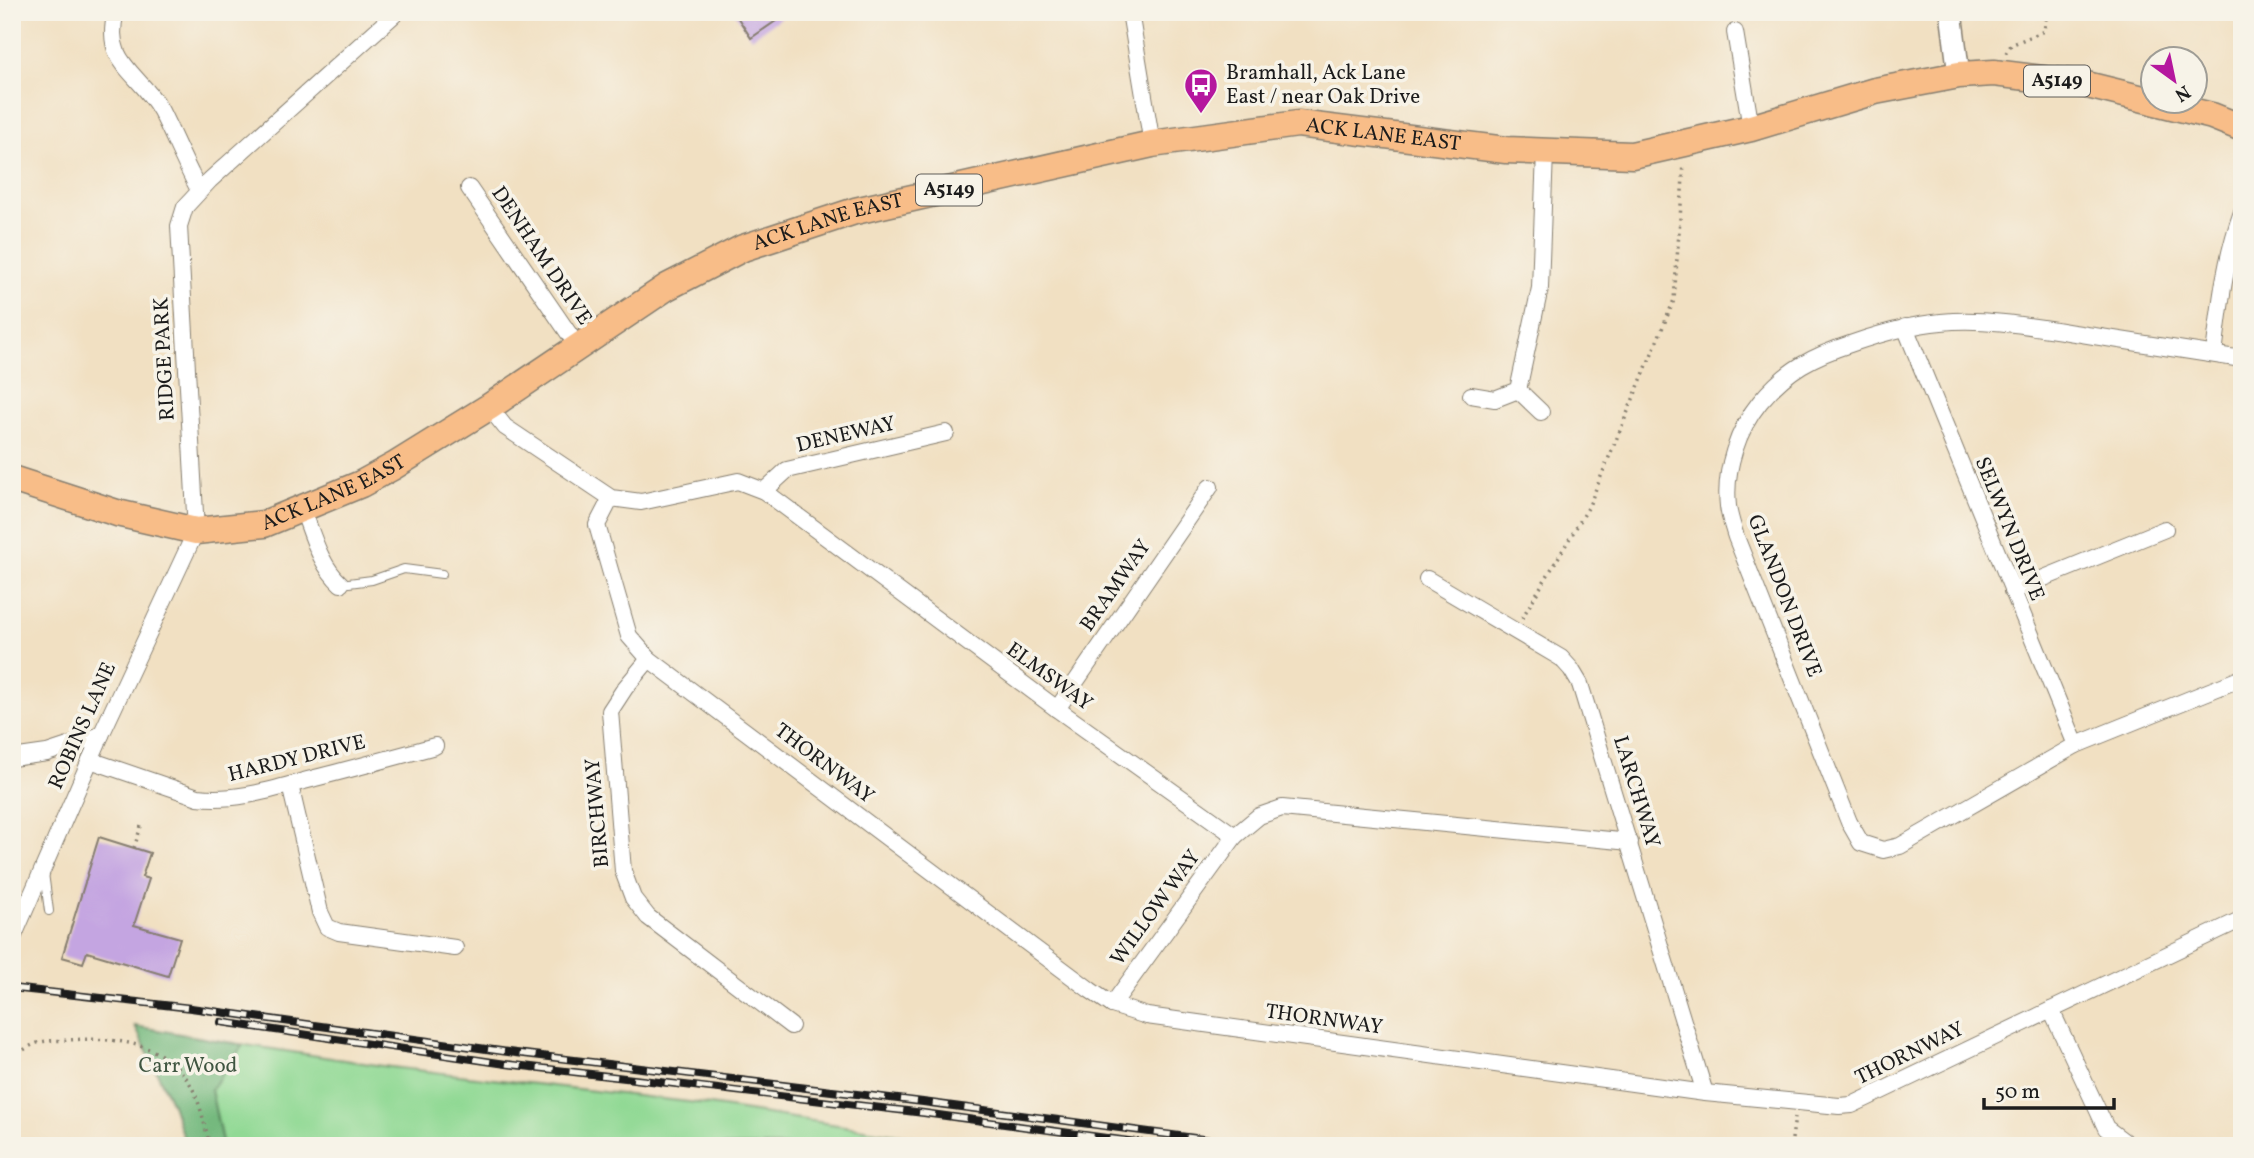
<svg xmlns="http://www.w3.org/2000/svg" width="2254" height="1158" viewBox="0 0 2254 1158" font-family="Vollkorn,serif">
  <rect width="100%" height="100%" fill="#f7f3e8"/>
  <filter id="ink" filterUnits="userSpaceOnUse"><feTurbulence type="fractalNoise" baseFrequency=".0143" numOctaves="2"/><feDisplacementMap in="SourceGraphic" scale="14" xChannelSelector="R" yChannelSelector="G"/><feConvolveMatrix kernelMatrix="1 2 1 2 8 2 1 2 1" color-interpolation-filters="sRGB"/></filter>
  <filter id="wash" filterUnits="userSpaceOnUse"><feTurbulence type="fractalNoise" baseFrequency=".00686" numOctaves="4" result="noise"/><feDisplacementMap in="SourceGraphic" scale="28" xChannelSelector="R" yChannelSelector="G"/><feGaussianBlur stdDeviation="1.57" result="paint"/><feColorMatrix in="noise" values="0 0 0 0 0 0 0 0 0 0 0 0 0 0 0 0 0 1.4 0 .05"/><feComposite in="paint" operator="in"/></filter>
  <g filter="url(#wash)">
    <rect width="100%" height="100%" fill="#f1e0c2"/>
    <polygon fill="#91d994" stroke="#567a58" stroke-width="2" points="194,1037 383,1066 697,1103 973,1146 214,1146"/>
    <polygon fill="#74b97e" stroke="#486a4d" stroke-width="2" points="135,1026 243,1045 211,1090 223,1146 186,1146 172,1104"/>
    <g id="blocks">
      <g fill="#c4a5e1">
        <polygon points="734,12 789,12 751,38"/>
        <polygon points="99,837 150,853 142,877 149,879 134,925 180,938 168,976 87,952 83,963 62,957"/>
      </g>
    </g>
  </g>
  <g filter="url(#ink)">
    <use href="#blocks" fill-opacity="0" stroke="#867e6f" stroke-width="2"/>
    <g fill="none" stroke-linecap="round" stroke-linejoin="round">
      <g stroke="#867e6f" stroke-width="10">
        <g id="service">
          <polyline points="341,584 372,580 404,569 442,574"/>
          <polyline points="44,873 49,911"/>
        </g>
      </g>
      <g stroke="#867e6f" stroke-width="18">
        <g id="minor">
          <path d="M116,12C102,64 140,72 161,111C174,137 185,164 199,190"/>
          <polyline points="1130,12 1152,144"/>
          <polyline points="1735,32 1751,128"/>
          <polyline points="469,188 578,347"/>
          <polyline points="1905,327 2076,745"/>
          <path d="M2214,354C2220,305 2225,259 2242,212"/>
          <path d="M2242,359C2193,351 2143,344 2094,336C2044,329 1992,317 1941,322C1910,325 1882,333 1853,343C1813,356 1787,369 1760,402C1738,429 1724,470 1728,506C1729,516 1733,527 1736,537L1849,822L1861,843L1883,850L1900,846L2076,745L2242,678"/>
          <polyline points="1518,390 1541,412"/>
          <polyline points="1471,395 1495,399 1518,390 1540,288 1545,152"/>
          <polyline points="489,407 505,427 611,498 641,502 738,481 764,491 1057,709 1235,836 1259,816 1282,808 1630,842"/>
          <polyline points="764,491 787,470 946,433"/>
          <polyline points="611,498 597,525 629,636 649,659 1090,990 1112,1005 1147,1016 1705,1093 1839,1106 1852,1105 2242,919"/>
          <path d="M303,510C313,536 320,565 341,584"/>
          <polyline points="1427,579 1561,658 1571,669 1580,684 1705,1093"/>
          <polyline points="2012,591 2165,529"/>
          <polyline points="649,659 625,688 610,711 623,871 633,898 648,917 791,1026"/>
          <polyline points="1057,709 1210,487"/>
          <polyline points="12,758 47,753 101,735"/>
          <path d="M90,760L198,797C237,802 277,788 315,778C355,768 395,757 435,746"/>
          <polyline points="290,785 320,912 327,927 339,932 455,948"/>
          <polyline points="12,940 101,735 196,531 179,226 185,207 210,180 397,12"/>
          <polyline points="1112,1005 1235,836"/>
          <polyline points="2051,1010 2106,1128 2130,1146"/>
        </g>
      </g>
      <g stroke="#867e6f" stroke-width="24">
        <polyline id="tertiary" points="1951,12 1959,75"/>
      </g>
      <g stroke="#867e6f" stroke-width="29">
        <g id="primary">
          <polyline points="2155,102 2212,116 2242,128"/>
          <path id="s1" d="M12,479L117,513L196,531L264,524L361,484L394,466L489,407L667,287L743,248L855,211L1152,144L1298,124L1506,150L1632,155L1751,128L1875,91L1959,75L1994,73L2083,84L2152,101"/>
        </g>
      </g>
      <g stroke="#867e6f" stroke-width="3.5" stroke-dasharray="2 5" stroke-linecap="butt">
        <polyline points="2006,53 2011,45 2044,31 2047,12"/>
        <polyline points="1522,618 1588,508 1674,300 1684,164"/>
        <polyline points="134,848 142,823"/>
        <path d="M12,1057C21,1052 31,1044 41,1042C49,1040 60,1041 68,1040C110,1037 161,1041 187,1079C200,1098 204,1124 210,1146"/>
        <polyline points="1791,1146 1795,1117"/>
      </g>
      <use href="#service" stroke="#fff" stroke-width="8"/>
      <use href="#minor" stroke="#fff" stroke-width="16"/>
      <use href="#tertiary" stroke="#fff" stroke-width="21"/>
      <use href="#primary" stroke="#f8bd88" stroke-width="26"/>
      <g stroke="#1c1c1c" stroke-width="8">
        <g id="rail">
          <polyline points="12,988 191,1008 508,1052 923,1102 1255,1146"/>
          <polyline points="221,1022 506,1064 924,1113 1165,1146"/>
        </g>
      </g>
      <use href="#rail" stroke="#f7f3e8" stroke-width="5" stroke-dasharray="16" stroke-linecap="butt"/>
    </g>
  </g>
  <defs>
    <g id="bus-pin" transform="scale(1.75)"><path d="M0 17L-7.5 6A9.5 9.5 0 1 1 7.5 6Z" fill="#b5179e" stroke="#f7f3e8"/><path d="M-5-6H5V4H4V6H2V4H-2V6H-4V4H-5ZM-3.5-4V0h7V-4ZM-3.5 1.2v1.5H-2V1.2ZM2 1.2v1.5H3.5V1.2Z" fill="#fff"/></g>
  </defs>
  <g fill-rule="evenodd">
    <use href="#bus-pin" x="1201" y="85"/>
  </g>
  <g text-anchor="middle" dominant-baseline="central" stroke-width="7" stroke-linejoin="round" paint-order="stroke">
    <g fill="#f7f3e8" stroke="#5e5c59" stroke-width="2">
      <rect x="2024" y="65.5" width="66" height="31" rx="5"/>
      <rect x="916" y="174.5" width="66" height="31" rx="5"/>
    </g>
    <g font-size="19" font-weight="bold" fill="#1c1c1c">
      <text x="2057" y="81">A5149</text>
      <text x="949" y="190">A5149</text>
    </g>
    <g font-size="21" fill="#1c1c1c" stroke="#f7f3e8" text-anchor="start">
      <text x="1226" y="73">Bramhall, Ack Lane<tspan x="1226" dy="24">East / near Oak Drive</tspan></text>
    </g>
    <g font-size="21" fill="#1c1c1c" stroke="#f7f3e8">
      <text stroke="none"><textPath href="#s1" startOffset="1470">ACK LANE EAST</textPath></text>
      <text stroke="none"><textPath href="#s1" startOffset="903">ACK LANE EAST</textPath></text>
      <text transform="translate(541 256) rotate(56)">DENHAM DRIVE</text>
      <text transform="translate(165 359) rotate(-93)">RIDGE PARK</text>
      <text transform="translate(846 435) rotate(-13)">DENEWAY</text>
      <text stroke="none"><textPath href="#s1" startOffset="336">ACK LANE EAST</textPath></text>
      <text transform="translate(2009 529) rotate(68)">SELWYN DRIVE</text>
      <text transform="translate(1116 586) rotate(-55)">BRAMWAY</text>
      <text transform="translate(1784 596) rotate(69)">GLANDON DRIVE</text>
      <text transform="translate(1049 677) rotate(36)">ELMSWAY</text>
      <text transform="translate(83 726) rotate(-66)">ROBINS LANE</text>
      <text transform="translate(297 759) rotate(-14)">HARDY DRIVE</text>
      <text transform="translate(824 764) rotate(37)">THORNWAY</text>
      <text transform="translate(1636 792) rotate(73)">LARCHWAY</text>
      <text transform="translate(598 813) rotate(-95)">BIRCHWAY</text>
      <text transform="translate(1156 908) rotate(-54)">WILLOW WAY</text>
      <text transform="translate(1324 1020) rotate(8)">THORNWAY</text>
      <text transform="translate(1910 1054) rotate(-26)">THORNWAY</text>
    </g>
    <g font-size="21" fill="#3f5540" stroke="#f7f3e8">
      <text x="188" y="1066">Carr Wood</text>
    </g>
  </g>
  <rect width="2254" height="1158" fill="none" stroke="#f7f3e8" stroke-width="42"/>
  <g transform="translate(2174 80) rotate(147)"><circle r="33" fill="#f7f3e8" stroke="#9f9d96" stroke-width="2"/>
  <path d="M0-5L12 26L0 18L-12 26Z" fill="#b5179e"/>
  <text y="-10" font-size="19" font-weight="bold" text-anchor="middle" fill="#1c1c1c">N</text>
  </g>
  <path d="M1984 1098v10h130v-10" fill="none" stroke="#1c1c1c" stroke-width="3.5"/>
  <text x="1995" y="1098" font-size="21" fill="#1c1c1c" stroke="#f7f3e8" stroke-width="5" paint-order="stroke">50 m</text>
</svg>
